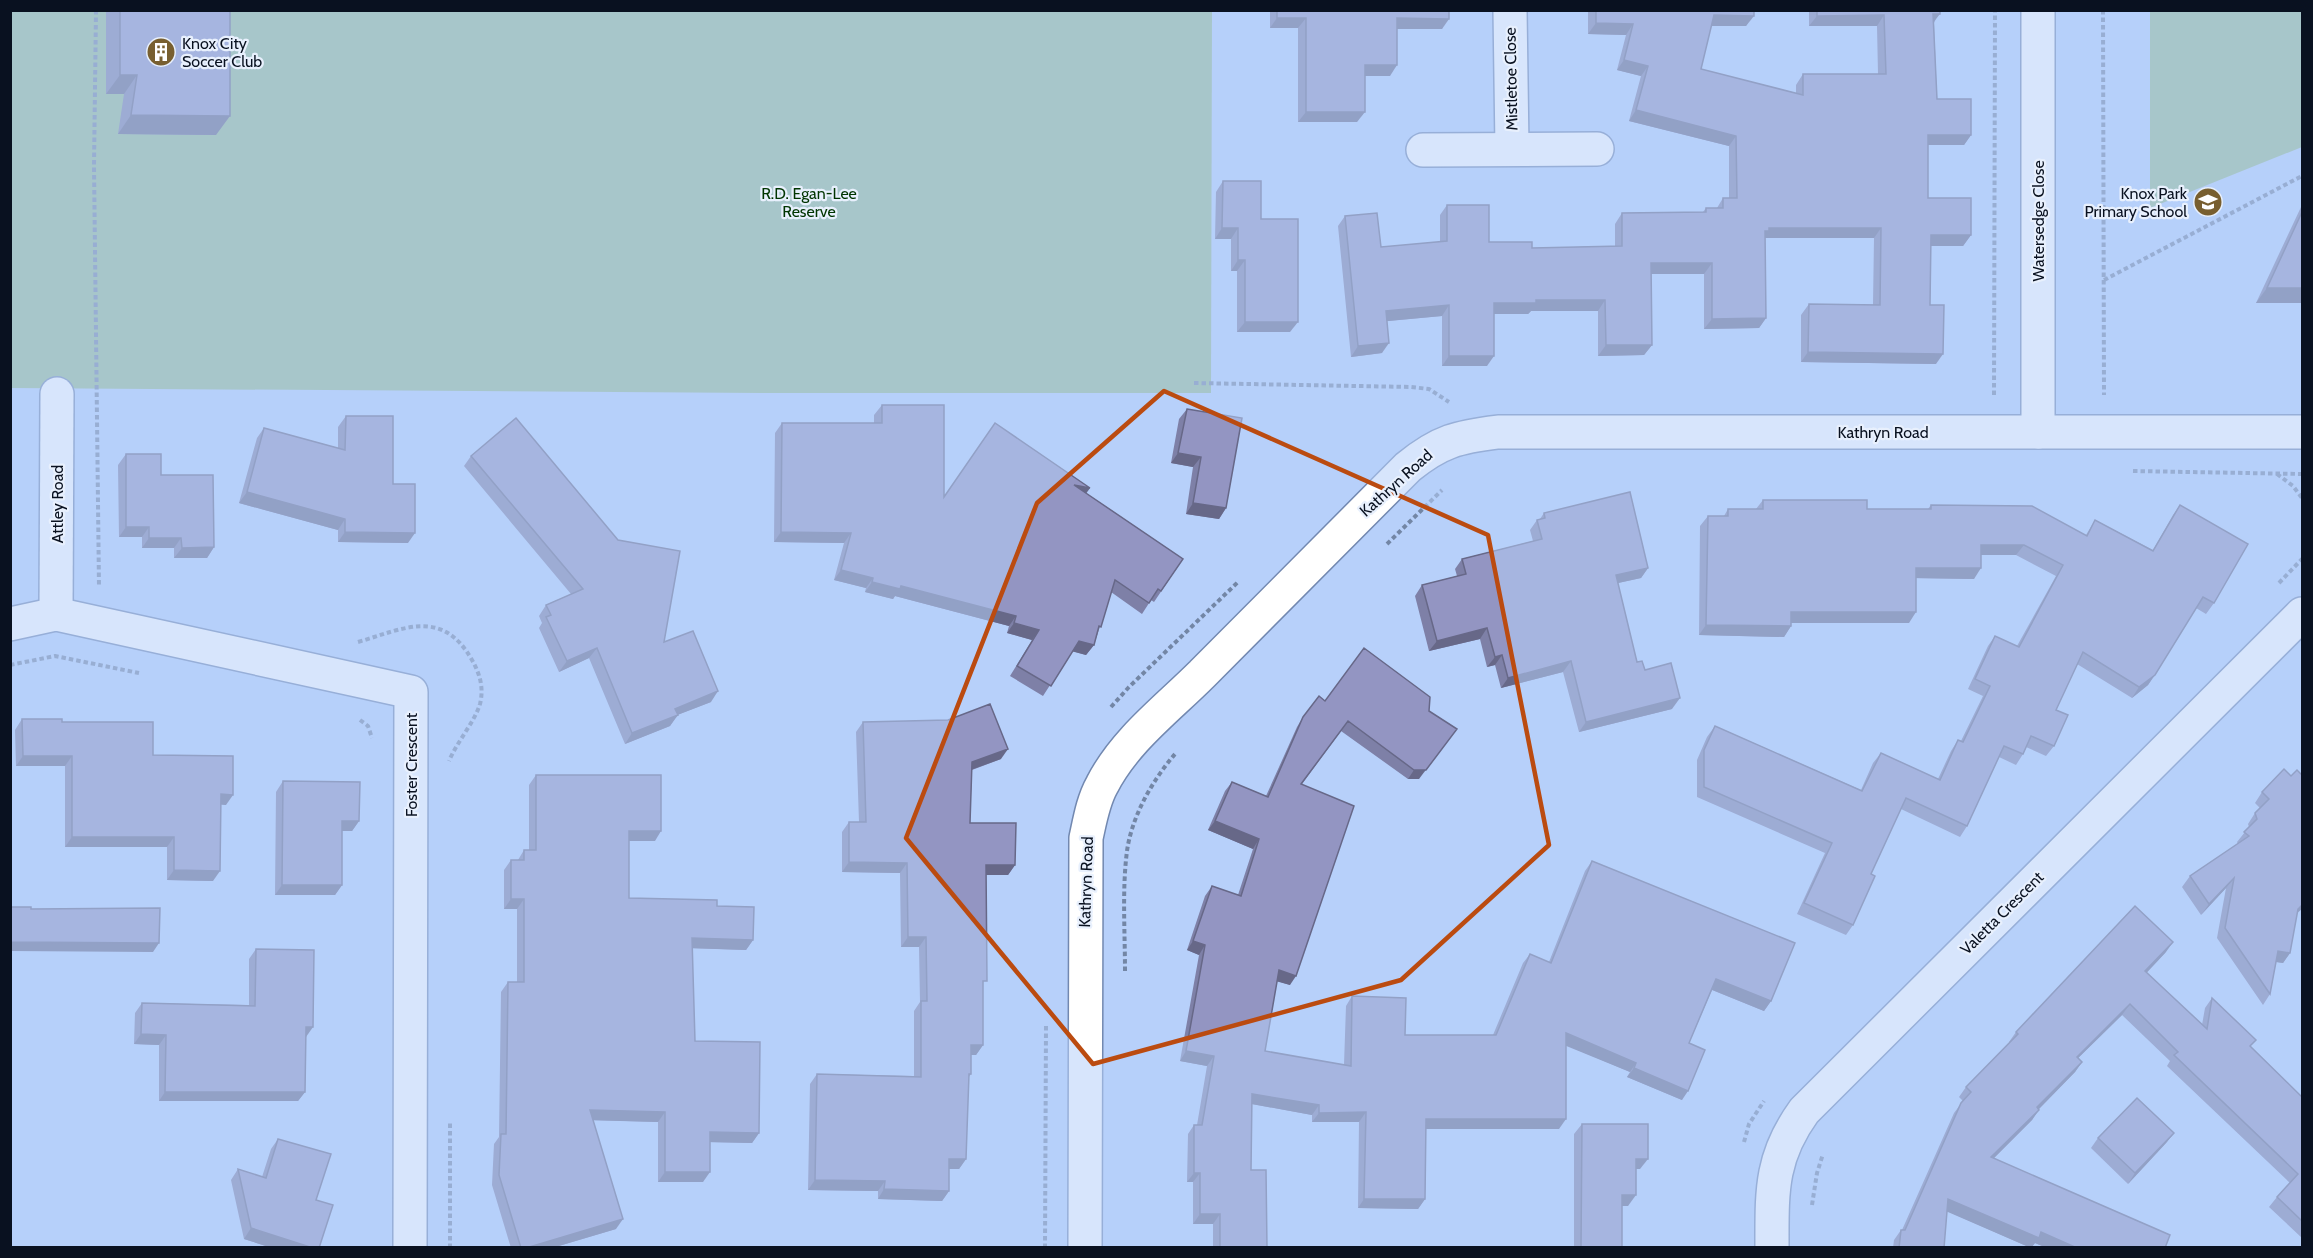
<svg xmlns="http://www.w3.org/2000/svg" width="2313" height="1258" viewBox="0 0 2313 1258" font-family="Cabin,sans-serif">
  <rect width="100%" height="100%" fill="#b7d0fa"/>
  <g fill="#96ba91">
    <polygon points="11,11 1212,11 1211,393 761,393 11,388"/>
    <polygon points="2150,11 2302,11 2302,147 2150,208"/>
  </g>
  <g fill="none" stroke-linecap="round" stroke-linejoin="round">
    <g stroke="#7288b0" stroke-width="36">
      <g id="minor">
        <polyline points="1510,10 1512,148"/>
        <polyline points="2038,10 2038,432"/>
        <polyline points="1423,150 1597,149"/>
        <polyline points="56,614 57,394"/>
        <polyline points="10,624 56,614 411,692 410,1248"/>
        <path d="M1085,1248L1086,838C1090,820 1093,801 1102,785C1125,740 1167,709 1202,674C1271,605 1340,536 1408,467C1440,441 1458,437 1498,432H2302"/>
        <path d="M1772,1248C1772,1192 1770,1158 1804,1111L2302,614"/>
      </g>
    </g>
    <g stroke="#7386a5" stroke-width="4" stroke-dasharray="4.5 3" stroke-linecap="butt">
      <polyline points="96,10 94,166 99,587"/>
      <polyline points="2103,10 2104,395"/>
      <polyline points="2104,280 2302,176"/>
      <polyline points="1194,383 1411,387 1429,389 1449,402"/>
      <polyline points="1994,395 1995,10"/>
      <polyline points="2133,471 2302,474"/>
      <polyline points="2277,474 2293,486 2302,498"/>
      <polyline points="1387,544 1442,490"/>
      <polyline points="2279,583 2302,559"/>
      <path d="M358,642C403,629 442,607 472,660C480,674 484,688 480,704C475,721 457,742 449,761"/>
      <polyline points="10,665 55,656 139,673"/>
      <polyline points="1111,707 1129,687 1238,582"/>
      <polyline points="360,720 368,726 372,738"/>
      <path d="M1125,971C1125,932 1122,889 1127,851C1132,816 1152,781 1175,754"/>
      <polyline points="1744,1142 1749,1124 1764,1101"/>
      <polyline points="1812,1205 1817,1173 1823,1154"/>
      <polyline points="450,1248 450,1122"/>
      <polyline points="1045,1248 1046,1025"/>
    </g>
    <use href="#minor" stroke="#fff" stroke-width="33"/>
  </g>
  <g fill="#7e80a7">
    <polygon points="106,10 230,10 216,135 118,134 124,94 106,94"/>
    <polygon points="1270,10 1449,10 1442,29 1397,29 1390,76 1365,76 1357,122 1298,122 1298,28 1270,28"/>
    <polygon points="1588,10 1754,10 1746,26 1711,26 1701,69 1796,93 1796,85 1803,74 1878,74 1877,26 1809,26 1809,10 1940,10 1934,23 1937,99 1971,135 1964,145 1928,145 1928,198 1971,235 1963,246 1931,246 1930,305 1936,364 1801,362 1801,315 1809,304 1873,305 1874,238 1765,238 1766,318 1759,328 1704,329 1704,274 1651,274 1652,345 1644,355 1598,356 1598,311 1531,311 1528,314 1494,314 1487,366 1442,366 1442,316 1387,321 1382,353 1351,357 1338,226 1345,216 1381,247 1440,242 1440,215 1447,205 1489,242 1532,248 1615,246 1615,224 1622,213 1703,212 1706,208 1717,208 1723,198 1729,198 1729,146 1629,121 1641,76 1617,70 1626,35 1588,34"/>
    <polygon points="1223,181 1261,219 1290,332 1237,332 1237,271 1231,271 1231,239 1215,239 1216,192"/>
    <polygon points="2302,205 2302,303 2256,303 2301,207"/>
    <polygon points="882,405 944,497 1086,493 1183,559 1154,602 1151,600 1142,614 1111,592 1094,645 1086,655 1072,651 1043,696 1010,676 1032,640 1007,633 1009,626 895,596 893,599 865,592 866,588 834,580 844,543 774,542 775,433 782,423 874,423 874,415"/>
    <polygon points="1187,409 1226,508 1219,519 1186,514 1193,467 1171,463 1179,419"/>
    <polygon points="346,416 393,484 408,543 338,542 338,530 239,503 257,438 264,428 338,448 338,427"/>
    <polygon points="126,454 161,475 214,547 207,558 174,558 174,548 142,548 142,537 119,537 118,465"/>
    <polygon points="471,456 664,642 711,702 677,715 670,726 625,744 589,658 559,672 539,628 542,623 539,616 546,605 571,594 464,466"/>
    <polygon points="1763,500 1867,509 1928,509 1931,505 2086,535 2095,520 2153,550 2173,515 2180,505 2214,603 2206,614 2196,608 2148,685 2132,698 2077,664 2056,710 2054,746 2046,756 2026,747 2023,754 2016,765 1999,757 1967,826 1960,837 1901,809 1871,874 1853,925 1846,935 1797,914 1825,853 1697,797 1697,760 1707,737 1715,726 1861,790 1873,763 1881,753 1938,779 1951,751 1958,740 1961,741 1983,696 1968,689 1988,646 1995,636 2017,646 2056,576 2016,555 1981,555 1974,579 1916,578 1909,623 1791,623 1791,626 1784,637 1699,635 1700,526 1708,516 1724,516 1728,509 1756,509"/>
    <polygon points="1544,513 1648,568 1641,578 1618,583 1637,662 1645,670 1672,709 1579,732 1563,672 1501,688 1495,665 1487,667 1480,639 1429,651 1415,596 1422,585 1457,576 1455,569 1462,559 1533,541 1530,530 1537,520 1540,519"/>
    <polygon points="1325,701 1429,711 1419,779 1408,779 1341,731 1302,784 1290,985 1277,981 1265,1051 1344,1065 1346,1006 1352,996 1405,1035 1493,1035 1523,963 1530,954 1549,962 1585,871 1592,861 1771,1001 1764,1011 1712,990 1689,1043 1682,1100 1627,1077 1630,1072 1566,1045 1559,1129 1426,1129 1425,1199 1418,1209 1358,1208 1359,1122 1312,1122 1312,1115 1252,1104 1251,1170 1267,1248 1213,1248 1213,1224 1193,1224 1193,1182 1187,1182 1188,1134 1194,1125 1197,1125 1207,1066 1180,1061 1199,955 1187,950 1205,896 1212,886 1238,895 1253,849 1208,830 1225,791 1232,782 1266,796 1297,727 1303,717"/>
    <polygon points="22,719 62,722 153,755 226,805 220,804 213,881 167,880 167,847 65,847 65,766 16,766 15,730"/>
    <polygon points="863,722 1001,759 972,770 970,823 1015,865 1008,875 986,875 983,987 983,1045 976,1055 971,1055 971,1074 968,1078 966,1159 959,1169 949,1169 949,1191 942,1201 878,1199 878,1191 808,1190 810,1084 817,1074 914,1076 914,1011 920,1002 919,947 901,947 900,873 842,872 842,832 849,822 859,822 856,732"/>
    <polygon points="2284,769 2297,914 2290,953 2283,963 2276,962 2270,994 2263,1005 2217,938 2226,888 2201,915 2182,887 2190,876 2238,844 2237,842 2249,827 2248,824 2255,813 2260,808 2255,803 2262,792"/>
    <polygon points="536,775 655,841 629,841 629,898 717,906 753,940 746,950 692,948 695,1041 759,1133 752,1143 710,1142 703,1182 658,1182 658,1122 593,1120 616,1229 552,1248 511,1248 492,1185 494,1144 499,1137 501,992 508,982 517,982 517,909 504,909 504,870 511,860 518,860 524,850 529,850 529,785"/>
    <polygon points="283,781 359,821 352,831 342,831 342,885 335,895 275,895 276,792"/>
    <polygon points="256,949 306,1037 305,1092 298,1101 159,1101 159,1045 134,1044 135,1013 142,1003 249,1005 249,959"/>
    <polygon points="2166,952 2146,973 2202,1025 2205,1008 2212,998 2251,1047 2302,1097 2302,1238 2269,1207 2277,1197 2290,1183 2167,1066 2170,1061 2122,1015 2078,1058 2082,1062 2075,1072 2039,1109 2032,1120 1994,1158 2165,1248 2047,1248 2035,1243 2031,1248 1947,1211 1944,1248 1893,1248 1894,1240 1901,1230 1902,1230 1954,1113 1963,1101 1959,1097 1966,1087 2009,1043 2009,1042 2016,1032"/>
    <polygon points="1582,1124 1640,1169 1636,1169 1628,1206 1622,1206 1622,1248 1574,1248 1574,1134"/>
    <polygon points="2174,1133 2166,1143 2128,1184 2091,1148 2098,1138"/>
    <polygon points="278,1139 316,1200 319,1248 272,1248 244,1239 231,1180 238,1169 262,1177 271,1149"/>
  </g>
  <g fill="#676888">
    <polygon points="1933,14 1940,14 1932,24"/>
    <polygon points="1714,15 1754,16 1746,26 1706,26"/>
    <polygon points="1884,15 1877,26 1809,26 1817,16"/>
    <polygon points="1277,18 1306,18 1298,28 1270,28"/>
    <polygon points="1397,18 1449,19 1442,29 1390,29"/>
    <polygon points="1596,23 1633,24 1626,35 1588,34"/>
    <polygon points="1624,60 1648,66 1641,76 1617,70"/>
    <polygon points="1365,65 1397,65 1390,76 1357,76"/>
    <polygon points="120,75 137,75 124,94 106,94"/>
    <polygon points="1636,110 1736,136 1729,146 1629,121"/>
    <polygon points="1306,112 1365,112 1357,122 1298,122"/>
    <polygon points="131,115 230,116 216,135 118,134"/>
    <polygon points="1928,135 1971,135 1964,145 1921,145"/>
    <polygon points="1222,228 1238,228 1231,239 1215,239"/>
    <polygon points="1769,228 1881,228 1874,238 1764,238 1765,231"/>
    <polygon points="1931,235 1971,235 1963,246 1923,246"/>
    <polygon points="1238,260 1245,260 1237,271 1231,271"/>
    <polygon points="1651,263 1712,263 1704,274 1643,274"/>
    <polygon points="2267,288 2302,288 2302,303 2256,303"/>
    <polygon points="1536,300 1605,300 1598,311 1531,311 1528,314 1487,314 1494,303"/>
    <polygon points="1449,305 1442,316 1378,322 1386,311"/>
    <polygon points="1766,318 1759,328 1704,329 1712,319"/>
    <polygon points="1245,322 1298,322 1290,332 1237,332"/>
    <polygon points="1389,343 1382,353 1351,357 1358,346"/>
    <polygon points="1606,345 1652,345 1644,355 1598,356"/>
    <polygon points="1808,352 1943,354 1936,364 1801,362"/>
    <polygon points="1449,356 1494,356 1487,366 1442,366"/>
    <polygon points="1178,453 1201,457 1193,467 1171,463"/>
    <polygon points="1074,485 1090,488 1083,498"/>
    <polygon points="247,492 345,519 338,530 239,503"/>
    <polygon points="1193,503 1226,508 1219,519 1186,514"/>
    <polygon points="126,527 149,527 142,537 119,537"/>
    <polygon points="345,532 415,533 408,543 338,542"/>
    <polygon points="781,532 851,533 844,543 774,542"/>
    <polygon points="149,538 181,538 174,548 142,548"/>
    <polygon points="1981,545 2024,545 2016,555 1974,555"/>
    <polygon points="214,547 207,558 174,558 182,548"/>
    <polygon points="1648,568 1641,578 1609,585 1616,575"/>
    <polygon points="1916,568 1981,568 1974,579 1909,578"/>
    <polygon points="841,570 873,578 866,588 834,580"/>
    <polygon points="872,582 901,586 1016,616 1009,626 895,596 893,599 865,592"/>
    <polygon points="1791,612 1916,612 1909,623 1784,623"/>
    <polygon points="1014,623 1039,630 1032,640 1007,633"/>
    <polygon points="1706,625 1791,626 1784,637 1699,635"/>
    <polygon points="1487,628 1480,639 1429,651 1437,641"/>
    <polygon points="1079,641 1094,645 1086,655 1071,651"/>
    <polygon points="597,648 589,658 559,672 567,661"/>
    <polygon points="1502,655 1495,665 1487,667 1495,657"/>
    <polygon points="1571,661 1563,672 1501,688 1508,678"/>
    <polygon points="2155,675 2148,685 2132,698 2139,687"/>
    <polygon points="718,691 711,702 667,719 675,709"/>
    <polygon points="1680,698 1672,709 1579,732 1586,722"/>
    <polygon points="678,715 670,726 625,744 632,733"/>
    <polygon points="1450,738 1419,779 1408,779 1414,770"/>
    <polygon points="1008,749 1001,759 965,772 972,762"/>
    <polygon points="23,756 72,756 65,766 16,766"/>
    <polygon points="221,794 233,795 226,805 214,804"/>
    <polygon points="342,821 359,821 352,831 335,831"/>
    <polygon points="1215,821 1259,839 1253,849 1208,830"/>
    <polygon points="629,831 661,831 655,841 622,841"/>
    <polygon points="72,837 174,837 167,847 65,847"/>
    <polygon points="849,862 907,863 900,873 842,872"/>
    <polygon points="986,865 1015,865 1008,875 979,875"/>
    <polygon points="174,870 220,871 213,881 167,880"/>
    <polygon points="2234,878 2226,888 2201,915 2209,904"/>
    <polygon points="282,885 342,885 335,895 275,895"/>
    <polygon points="511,899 524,899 517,909 504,909"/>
    <polygon points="2302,905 2302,909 2290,919 2298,909"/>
    <polygon points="908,937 926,937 919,947 901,947"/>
    <polygon points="692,938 753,940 746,950 685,948"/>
    <polygon points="1193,941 1205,945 1199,955 1187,950"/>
    <polygon points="10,942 159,943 153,952 10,951"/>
    <polygon points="2173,942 2166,952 2138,982 2145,971"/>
    <polygon points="2278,951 2290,953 2283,963 2270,961"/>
    <polygon points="1279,970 1296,976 1290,985 1272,980"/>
    <polygon points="1716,979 1771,1001 1764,1011 1710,989"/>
    <polygon points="2130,1004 2122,1015 2069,1067 2077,1057"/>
    <polygon points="306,1027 313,1027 306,1037"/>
    <polygon points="1566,1033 1636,1063 1630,1072 1559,1043"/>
    <polygon points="141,1034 166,1035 159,1045 134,1044"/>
    <polygon points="971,1045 983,1045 976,1055 964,1055"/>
    <polygon points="1186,1051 1214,1056 1207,1066 1180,1061"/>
    <polygon points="2082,1062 2075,1072 2030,1118 2037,1107"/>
    <polygon points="1634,1068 1688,1091 1682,1100 1627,1077"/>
    <polygon points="165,1092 305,1092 298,1101 159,1101"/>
    <polygon points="1252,1094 1319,1105 1312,1115 1246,1103"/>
    <polygon points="590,1110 665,1112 658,1122 583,1120"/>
    <polygon points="2039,1110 2032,1120 1984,1168 1991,1157"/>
    <polygon points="1366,1112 1359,1122 1312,1122 1319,1113"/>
    <polygon points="1426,1119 1566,1119 1559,1129 1420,1129"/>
    <polygon points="710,1132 759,1133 752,1143 704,1142"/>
    <polygon points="2174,1133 2166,1143 2128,1184 2135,1173"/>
    <polygon points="949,1159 966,1159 959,1169 942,1169"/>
    <polygon points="1636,1159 1648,1159 1640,1169 1628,1169"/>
    <polygon points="665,1172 710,1172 703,1182 658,1182"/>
    <polygon points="1194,1173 1200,1173 1193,1182 1187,1182"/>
    <polygon points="815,1180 885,1181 878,1191 808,1190"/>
    <polygon points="884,1189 949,1191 942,1201 878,1199"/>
    <polygon points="1622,1195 1636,1195 1628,1206 1615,1206"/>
    <polygon points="1364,1199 1425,1199 1418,1209 1358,1208"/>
    <polygon points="1948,1199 2041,1232 2077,1248 2047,1248 2035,1243 2031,1248 1941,1209"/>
    <polygon points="1200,1214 1220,1214 1213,1224 1193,1224"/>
    <polygon points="623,1219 616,1229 552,1248 526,1248"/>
    <polygon points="251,1228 313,1248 272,1248 244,1239"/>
  </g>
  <g fill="#9395c2" stroke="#676888" stroke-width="1.5">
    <polygon points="120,10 230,10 230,116 131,115 137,75 120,75"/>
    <polygon points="1277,10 1449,10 1449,19 1397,18 1397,65 1365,65 1365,112 1306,112 1306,18 1277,18"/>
    <polygon points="1596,10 1754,10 1754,16 1714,15 1701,69 1803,95 1803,74 1886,74 1884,15 1817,16 1817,10 1940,10 1940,14 1933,14 1937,99 1971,99 1971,135 1928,135 1928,198 1971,198 1971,235 1931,235 1930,305 1944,305 1943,354 1808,352 1809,304 1880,305 1881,228 1769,228 1769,231 1765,231 1766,318 1712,319 1712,263 1651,263 1652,345 1606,345 1605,300 1536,300 1536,303 1494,303 1494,356 1449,356 1449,305 1386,311 1389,343 1358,346 1345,216 1377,213 1381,247 1447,241 1447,205 1489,205 1489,242 1532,242 1532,248 1622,246 1622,213 1706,212 1706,208 1723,208 1723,198 1737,198 1736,136 1636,110 1648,66 1624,60 1633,24 1596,23"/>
    <polygon points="1223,181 1261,181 1261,219 1298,219 1298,322 1245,322 1245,260 1238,260 1238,228 1222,228"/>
    <polygon points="2302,212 2302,288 2267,288"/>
    <polygon points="882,405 944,405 944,497 995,423 1090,488 1074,485 1183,559 1161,591 1158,589 1149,603 1115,580 1101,627 1099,626 1094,645 1079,641 1051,686 1017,666 1039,630 1014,623 1016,616 901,586 900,589 872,582 873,578 841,570 851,533 781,532 782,423 882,423"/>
    <polygon points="1187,409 1242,418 1226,508 1193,503 1201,457 1178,453"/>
    <polygon points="346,416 393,416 393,484 415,484 415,533 345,532 345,519 247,492 264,428 345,450"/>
    <polygon points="516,418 618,540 680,551 664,642 693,631 718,691 675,709 678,715 632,733 597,648 567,661 546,617 551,615 546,605 583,589 471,456"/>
    <polygon points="126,454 161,454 161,475 213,475 214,547 182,548 181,538 149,538 149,527 126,527"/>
    <polygon points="1630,492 1648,568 1616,575 1637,662 1642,661 1645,670 1671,663 1680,698 1586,722 1571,661 1508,678 1502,655 1495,657 1487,628 1437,641 1422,585 1466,574 1462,559 1542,539 1537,520 1545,518 1544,513"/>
    <polygon points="1763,500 1867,500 1867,509 1931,509 1931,505 2032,506 2087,536 2095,520 2153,551 2180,505 2248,544 2214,603 2203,597 2155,675 2139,687 2083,652 2056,710 2068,715 2054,746 2031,736 2023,754 2004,746 1967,826 1906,798 1871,874 1875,876 1853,925 1804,903 1832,843 1704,787 1704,750 1715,726 1862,791 1881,753 1940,780 1958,740 1963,742 1990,686 1975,679 1995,636 2019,647 2063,565 2024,545 1981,545 1981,568 1916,568 1916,612 1791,612 1791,626 1706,625 1708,516 1728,516 1728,509 1763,509"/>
    <polygon points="1364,648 1430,697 1429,711 1457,729 1426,770 1414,770 1348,721 1301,784 1354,806 1296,976 1279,970 1265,1051 1351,1066 1352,996 1406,998 1405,1035 1496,1035 1530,954 1551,963 1592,861 1795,943 1771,1001 1716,979 1689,1043 1705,1050 1688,1091 1634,1068 1636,1063 1566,1033 1566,1119 1426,1119 1425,1199 1364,1199 1366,1112 1319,1113 1319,1105 1252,1094 1251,1170 1266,1170 1267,1248 1220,1248 1220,1214 1200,1214 1200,1173 1194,1173 1194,1125 1202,1125 1214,1056 1186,1051 1205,945 1193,941 1212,886 1241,896 1259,839 1215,821 1232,782 1268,797 1303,717 1319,696 1325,701"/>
    <polygon points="990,704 1008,749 972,762 970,823 1016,823 1015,865 986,865 987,981 983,981 983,1045 971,1045 971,1074 969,1074 966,1159 949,1159 949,1191 884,1189 885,1181 815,1180 817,1074 921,1077 921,1001 927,1001 926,937 908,937 907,863 849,862 849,822 866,822 863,722 948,720"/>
    <polygon points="22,719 62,719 62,722 153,722 153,755 233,756 233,795 221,794 220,871 174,870 174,837 72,837 72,756 23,756"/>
    <polygon points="2284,769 2291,776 2297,770 2302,775 2302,905 2298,909 2290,953 2278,951 2270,994 2225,928 2234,878 2209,904 2190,876 2249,836 2244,832 2257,819 2255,813 2269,799 2262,792"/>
    <polygon points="536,775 661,775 661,831 629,831 629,898 717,900 717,906 754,907 753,940 692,938 695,1041 760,1042 759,1133 710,1132 710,1172 665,1172 665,1112 590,1110 623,1219 526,1248 521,1248 499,1175 501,1134 506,1134 508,982 524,982 524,899 511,899 511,860 524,860 524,850 536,850"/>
    <polygon points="283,781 360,782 359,821 342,821 342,885 282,885"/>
    <polygon points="2135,906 2173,942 2145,971 2207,1029 2212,998 2256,1040 2250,1046 2302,1097 2302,1221 2277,1197 2298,1174 2174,1055 2178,1052 2130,1004 2077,1057 2082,1062 2037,1107 2039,1110 1991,1157 2170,1235 2165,1248 2077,1248 2041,1232 2039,1238 1948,1199 1944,1248 1899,1248 1901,1230 1905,1230 1961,1103 1971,1092 1966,1087 2018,1034 2016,1032"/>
    <polygon points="10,907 31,907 31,909 160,908 159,943 10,942"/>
    <polygon points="256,949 314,950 313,1027 306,1027 305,1092 165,1092 166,1035 141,1034 142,1003 255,1006"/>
    <polygon points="2137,1098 2174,1133 2135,1173 2098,1138"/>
    <polygon points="1582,1124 1648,1124 1648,1159 1636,1159 1636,1195 1622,1195 1622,1248 1581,1248"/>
    <polygon points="278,1139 331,1154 316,1200 333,1205 319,1248 313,1248 251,1228 238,1169 266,1178"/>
  </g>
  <path d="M0 0H2313V1258H0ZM1164,391L1488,535L1549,845L1401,980L1093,1064L906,838L1037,503Z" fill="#b7d0fa" fill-opacity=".55" fill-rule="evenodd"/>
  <path fill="none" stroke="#bb4b10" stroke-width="4.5" stroke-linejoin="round" d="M1164,391L1488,535L1549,845L1401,980L1093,1064L906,838L1037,503Z"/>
  <defs>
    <g id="building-disc" transform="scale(1.5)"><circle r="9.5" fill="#785f30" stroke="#e8f0fd"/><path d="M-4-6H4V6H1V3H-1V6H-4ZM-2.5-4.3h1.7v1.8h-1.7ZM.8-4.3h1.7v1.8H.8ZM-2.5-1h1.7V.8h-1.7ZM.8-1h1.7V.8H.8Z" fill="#fff"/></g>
    <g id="school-disc" transform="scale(1.5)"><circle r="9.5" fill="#785f30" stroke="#e8f0fd"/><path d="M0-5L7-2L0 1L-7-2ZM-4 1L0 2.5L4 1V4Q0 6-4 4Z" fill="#fff"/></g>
  </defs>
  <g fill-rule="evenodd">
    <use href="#building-disc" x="161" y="52"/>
    <use href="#school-disc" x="2208" y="202"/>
  </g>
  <g text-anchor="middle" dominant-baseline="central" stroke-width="4.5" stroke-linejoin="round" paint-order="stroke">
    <g font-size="16" fill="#091120" stroke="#e8f0fd" text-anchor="start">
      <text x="182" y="43">Knox City<tspan x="182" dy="18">Soccer Club</tspan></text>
      <text x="2187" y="193" text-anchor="end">Knox Park<tspan x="2187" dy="18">Primary School</tspan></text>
    </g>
    <g font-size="16" fill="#091120" stroke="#e8f0fd">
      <text transform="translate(1511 79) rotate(-91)">Mistletoe Close</text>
      <text transform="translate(2038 221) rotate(-90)">Watersedge Close</text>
      <text x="1883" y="432">Kathryn Road</text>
      <text transform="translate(1396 483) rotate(-42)">Kathryn Road</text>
      <text transform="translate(57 504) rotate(-90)">Attley Road</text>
      <text transform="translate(411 765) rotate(-90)">Foster Crescent</text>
      <text transform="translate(1086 882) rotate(-88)">Kathryn Road</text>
      <text transform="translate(2002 913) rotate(-45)">Valetta Crescent</text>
    </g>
    <g font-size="16" fill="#003500" stroke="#e8f0fd">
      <text x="809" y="193">R.D. Egan-Lee<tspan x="809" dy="18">Reserve</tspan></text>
    </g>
  </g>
  <rect width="2313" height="1258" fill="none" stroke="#091120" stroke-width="24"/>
</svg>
